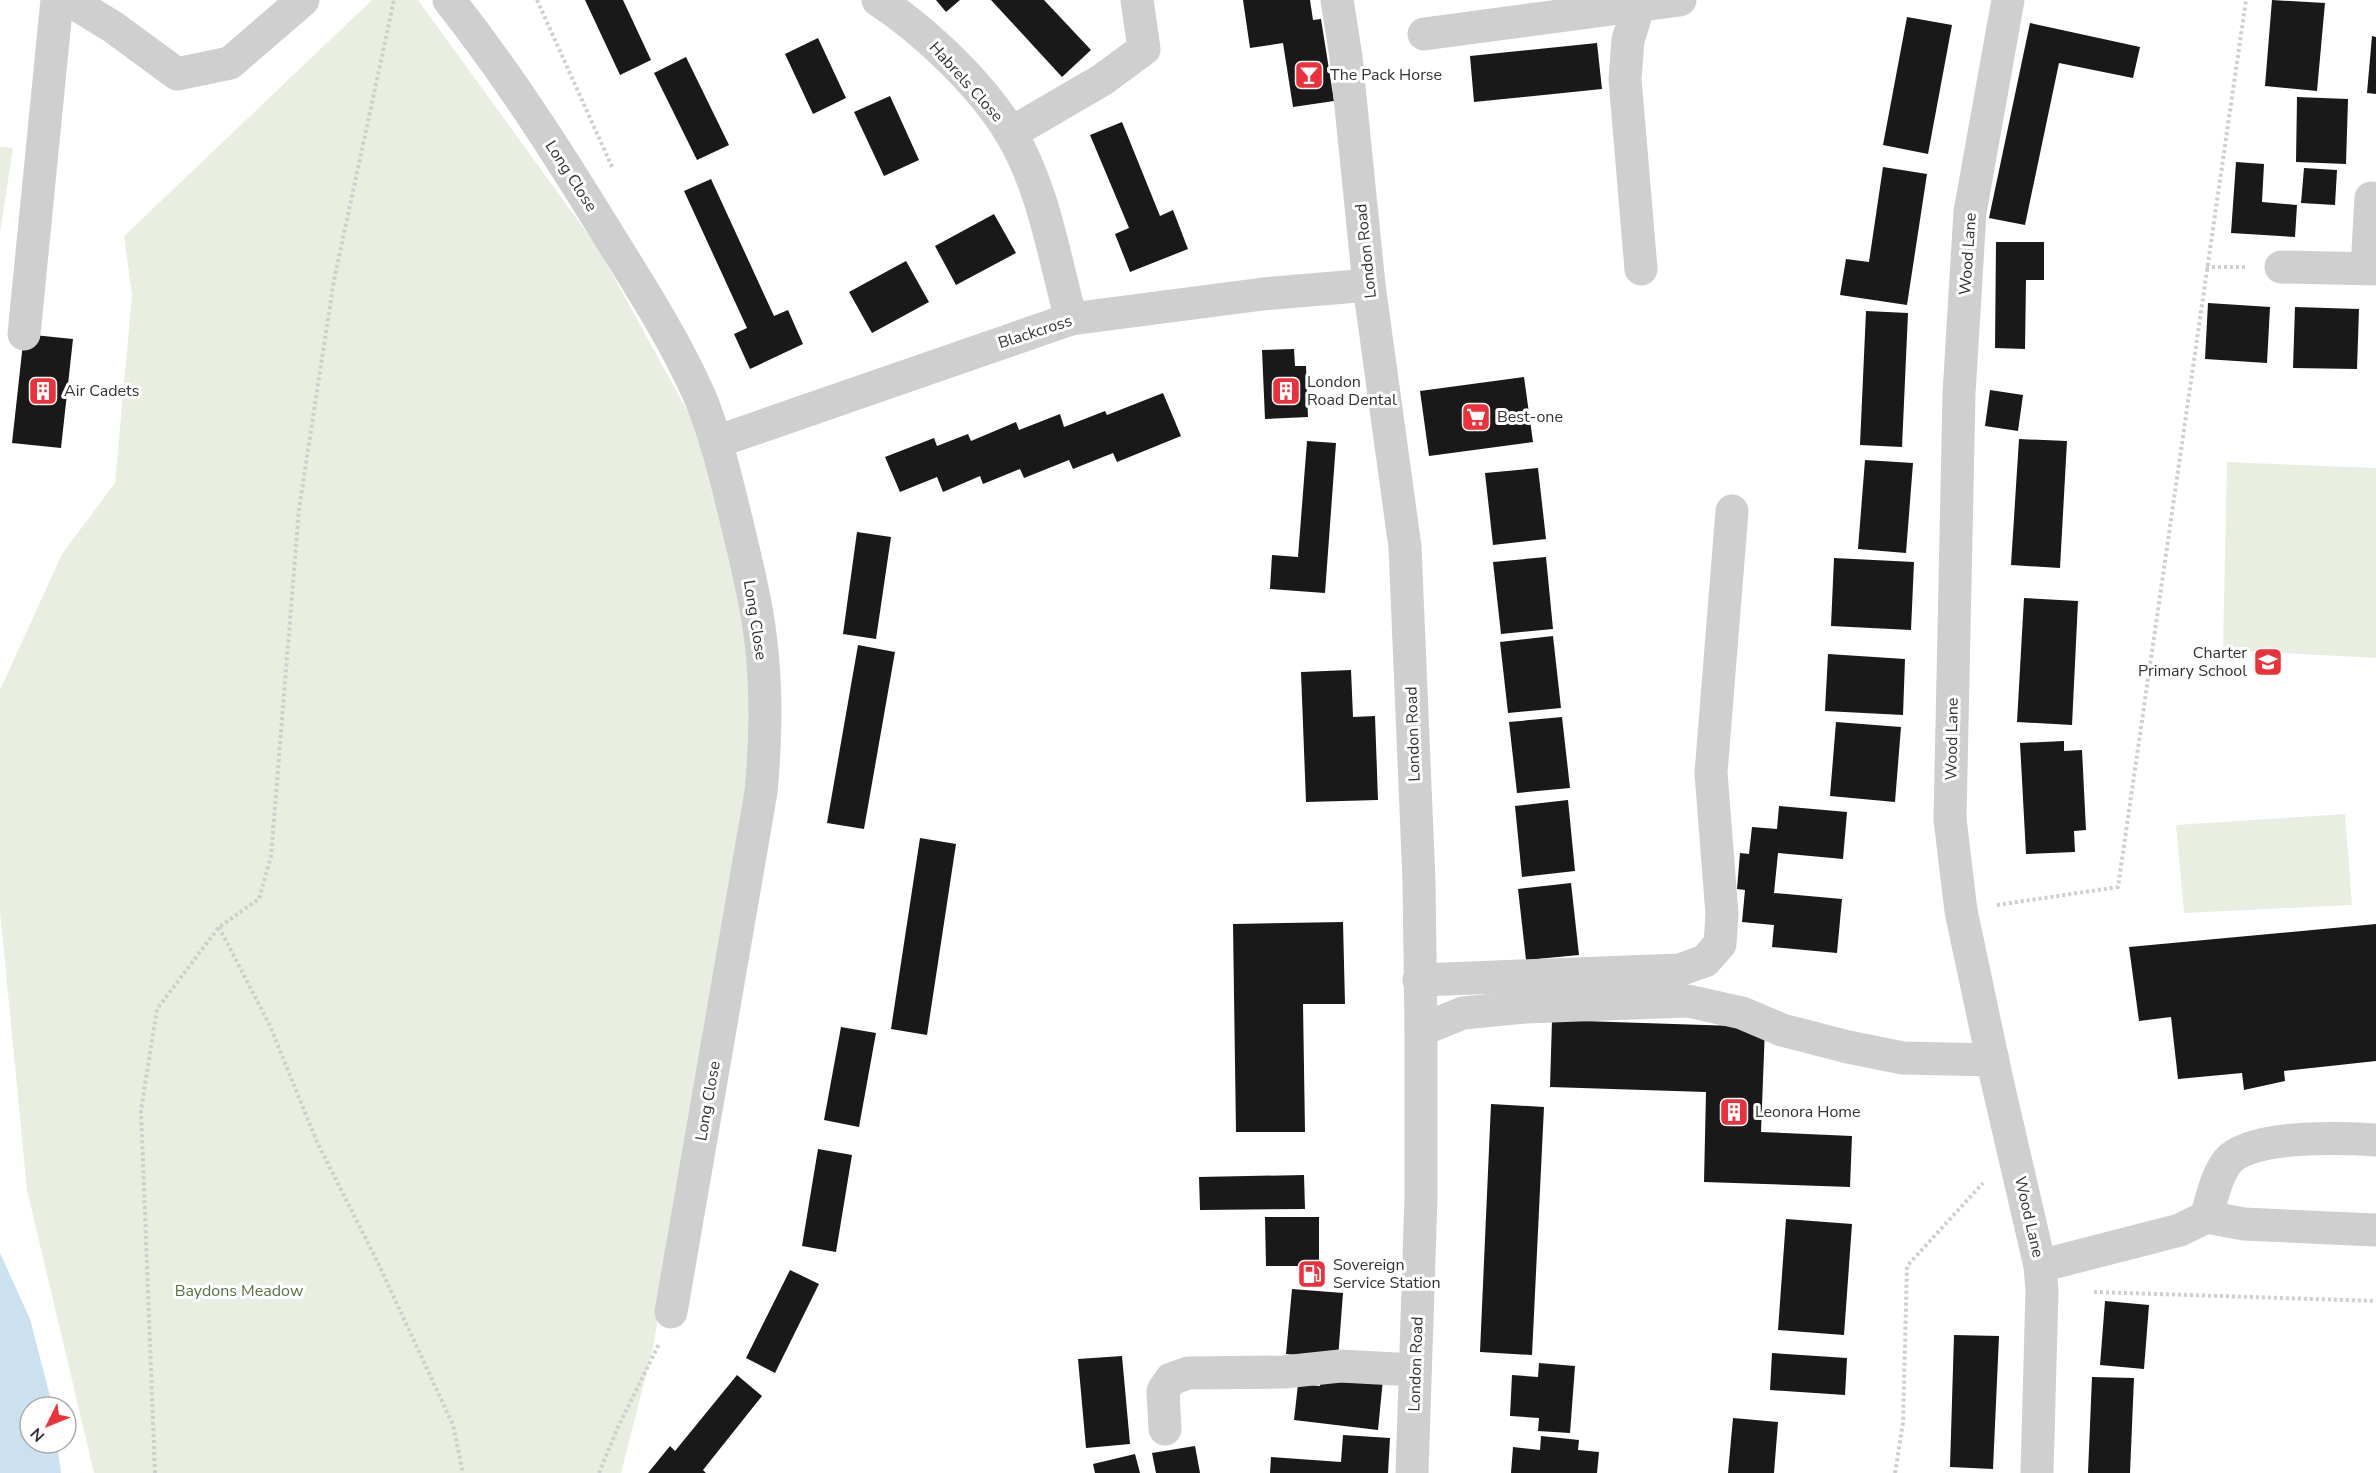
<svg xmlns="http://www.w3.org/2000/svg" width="2376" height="1473" viewBox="0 0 2376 1473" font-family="'Nunito Sans',sans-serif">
  <rect width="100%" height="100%" fill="#fff"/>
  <g fill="#e8efe0">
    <polygon points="372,0 418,0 598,248 700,434 749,640 757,736 740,848 653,1348 621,1473 94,1473 27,1190 0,911 0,690 62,554 115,483 132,295 124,236"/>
    <polygon points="0,147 13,148 0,233"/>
    <polygon points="2227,462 2376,468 2376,658 2223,650"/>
    <polygon points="2345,814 2352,905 2184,913 2176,825"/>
  </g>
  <polygon fill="#cce1ef" points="0,1253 30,1319 51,1400 52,1407 30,1407 30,1443 57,1443 61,1473 0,1473"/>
  <g fill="#191919">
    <polygon points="585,0 623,0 651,60 620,75"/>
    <polygon points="936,0 960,0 946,12"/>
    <polygon points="991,0 1044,0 1091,50 1062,77"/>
    <polygon points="1243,0 1310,0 1313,20 1321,19 1334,101 1293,107 1283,43 1250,48"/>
    <polygon points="2272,0 2325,3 2317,91 2265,86"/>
    <polygon points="1907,17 1952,25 1928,154 1883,145"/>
    <polygon points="2030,23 2140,47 2133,78 2059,63 2025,225 1989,218"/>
    <polygon points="2372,36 2376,37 2376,94 2367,93"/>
    <polygon points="818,38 846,98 813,114 785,54"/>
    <polygon points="1597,43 1602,89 1474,102 1470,56"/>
    <polygon points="686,57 729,145 697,160 654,73"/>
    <polygon points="890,96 919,160 884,176 854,112"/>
    <polygon points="2297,97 2348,99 2346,164 2296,162"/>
    <polygon points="1122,122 1160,216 1173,210 1188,249 1130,272 1115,234 1129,228 1090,135"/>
    <polygon points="2236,162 2264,164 2262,202 2297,205 2295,237 2231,233"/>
    <polygon points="1883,167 1927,174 1907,305 1840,295 1846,259 1869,262"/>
    <polygon points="2304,168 2337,170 2335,205 2301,203"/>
    <polygon points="711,179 774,316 788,310 803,344 750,369 734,334 747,328 684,191"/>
    <polygon points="994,214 1016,253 956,285 935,246"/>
    <polygon points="1996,242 2044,242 2044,280 2026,280 2025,349 1995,348"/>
    <polygon points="906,261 929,302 872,333 849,292"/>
    <polygon points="2208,303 2270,307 2267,363 2205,359"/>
    <polygon points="2295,307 2359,309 2357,369 2293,368"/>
    <polygon points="1866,311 1908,313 1902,447 1860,445"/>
    <polygon points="24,334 73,339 61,448 12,443"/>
    <polygon points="1294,349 1295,366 1306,366 1308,417 1265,419 1262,350"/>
    <polygon points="1524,377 1533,442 1429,456 1420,391"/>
    <polygon points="1990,390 2023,395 2018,431 1985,426"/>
    <polygon points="1163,393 1181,436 1117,462 1113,453 1073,469 1069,460 1024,478 1020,469 983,484 980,476 943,492 937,477 900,492 885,457 934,438 937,446 968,434 971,441 1016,422 1019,430 1060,414 1064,427 1105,411 1107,415"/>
    <polygon points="2019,439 2067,441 2060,568 2011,565"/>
    <polygon points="1307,441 1336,443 1325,593 1270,589 1272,555 1298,557"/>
    <polygon points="1865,460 1913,463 1906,553 1858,549"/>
    <polygon points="1538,468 1546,539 1493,545 1485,473"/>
    <polygon points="857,532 891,537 876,639 843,634"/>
    <polygon points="1546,557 1553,629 1501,634 1493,562"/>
    <polygon points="1834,558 1914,562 1911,630 1831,626"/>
    <polygon points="2024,598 2078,601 2072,725 2017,722"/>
    <polygon points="1553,636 1561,708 1508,713 1500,642"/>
    <polygon points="858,645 895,652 864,829 827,823"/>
    <polygon points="1828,654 1905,659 1903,715 1825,711"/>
    <polygon points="1351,670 1353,717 1375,716 1378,800 1306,802 1301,672"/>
    <polygon points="1562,717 1570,788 1517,793 1509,722"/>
    <polygon points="1836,722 1901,727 1895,802 1830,796"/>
    <polygon points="2064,741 2064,751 2082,750 2086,830 2074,831 2075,852 2026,854 2020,743"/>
    <polygon points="1568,800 1575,871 1522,877 1515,806"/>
    <polygon points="1779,806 1847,812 1843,859 1778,853 1774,893 1842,899 1837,953 1772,947 1774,925 1742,922 1745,890 1737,889 1740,853 1749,854 1752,827 1777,829"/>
    <polygon points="920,838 956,844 927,1035 891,1029"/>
    <polygon points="1571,883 1579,955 1526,960 1518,889"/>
    <polygon points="1343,922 1345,1004 1303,1004 1305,1132 1236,1132 1233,924"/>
    <polygon points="2376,924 2376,1061 2284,1071 2285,1081 2244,1090 2242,1073 2178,1079 2171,1017 2139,1021 2129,947"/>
    <polygon points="1552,1020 1765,1027 1761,1132 1852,1136 1850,1187 1704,1182 1706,1092 1550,1087"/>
    <polygon points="841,1027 876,1033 859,1127 824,1120"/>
    <polygon points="1491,1104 1544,1107 1532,1355 1480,1352"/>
    <polygon points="818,1149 852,1155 836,1252 802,1246"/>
    <polygon points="1304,1175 1305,1209 1200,1210 1199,1177"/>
    <polygon points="1265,1217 1319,1217 1319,1266 1266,1266"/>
    <polygon points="1786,1219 1852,1224 1844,1335 1778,1330"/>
    <polygon points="790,1270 819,1284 775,1373 746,1358"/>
    <polygon points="1292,1289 1343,1293 1338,1359 1286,1354"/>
    <polygon points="2105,1301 2149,1305 2144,1369 2100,1365"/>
    <polygon points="1954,1335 1999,1336 1993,1469 1950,1467"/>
    <polygon points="1772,1353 1847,1358 1845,1395 1770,1390"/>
    <polygon points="1122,1356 1130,1444 1086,1448 1078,1359"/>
    <polygon points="1539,1363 1575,1366 1570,1433 1538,1431 1539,1418 1510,1416 1512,1375 1538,1377"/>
    <polygon points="1322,1372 1383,1379 1378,1430 1294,1420 1298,1384 1320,1386"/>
    <polygon points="737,1375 762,1396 703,1470 706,1473 648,1473 670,1446 675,1451"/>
    <polygon points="2092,1377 2134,1378 2130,1473 2088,1473"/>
    <polygon points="1733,1418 1778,1422 1774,1473 1728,1473"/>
    <polygon points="1343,1435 1390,1438 1388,1473 1270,1473 1271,1457 1341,1462"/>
    <polygon points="1541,1436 1579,1440 1578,1450 1599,1452 1597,1473 1511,1473 1513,1447 1540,1450"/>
    <polygon points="1195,1446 1200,1473 1156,1473 1152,1453"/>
    <polygon points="1135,1454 1140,1473 1095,1473 1093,1464"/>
  </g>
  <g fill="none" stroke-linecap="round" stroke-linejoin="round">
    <g stroke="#cfcfcf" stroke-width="4" stroke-dasharray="3 3" stroke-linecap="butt">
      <polyline points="537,0 613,169"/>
      <polyline points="2206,267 2247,267"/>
      <polyline points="1997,905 2118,887 2246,0"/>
      <polyline points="219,927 270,1026 317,1142 379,1265 453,1425 463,1473"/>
      <polyline points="2094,1292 2376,1301"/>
      <polyline points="155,1473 141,1111 157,1009 219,927 259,899 271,856 299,509 334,280 394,0"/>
      <polyline points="599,1473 617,1429 659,1344"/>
      <polyline points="1895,1473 1903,1423 1907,1266 1983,1183"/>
    </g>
    <g stroke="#cfcfcf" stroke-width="33">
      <polyline points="69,0 113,27 177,74 230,63 303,0"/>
      <path d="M449,0C506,72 556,150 604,228C638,283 674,338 700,397C716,436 726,478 736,519C745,556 755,595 760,634C767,686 766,739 761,792L671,1312"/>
      <path d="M878,0C925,31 981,84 1010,132C1044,188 1054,257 1071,319"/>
      <polyline points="1337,0 1346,57 1369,285 1405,547 1419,881 1421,1030 1421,1197 1412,1473"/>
      <polyline points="2008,0 1970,212 1959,394 1950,819 1961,911 1996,1076 2040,1266 2042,1290 2037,1473"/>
      <polyline points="1639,5 1628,40 1625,79 1641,269"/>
      <polyline points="1424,34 1680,0"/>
      <polyline points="1011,133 1102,80 1144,49 1137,0"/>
      <polyline points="2281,267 2376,269"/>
      <polyline points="2367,268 2371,198"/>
      <polyline points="24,334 57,0"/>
      <polyline points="716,442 1071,319 1263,294 1369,285"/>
      <polyline points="1419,980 1679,970 1705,961 1720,944 1722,914 1711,773 1732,511"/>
      <polyline points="1421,1030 1463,1013 1525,1007 1688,1001 1742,1013 1782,1030 1848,1047 1903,1058 1993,1060"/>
      <path d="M2206,1217C2212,1199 2216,1176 2228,1161C2250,1134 2343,1138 2376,1140"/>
      <polyline points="2040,1266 2180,1230 2206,1217 2244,1224 2376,1230"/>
      <polyline points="1165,1429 1163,1391 1171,1379 1188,1373 1284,1372 1340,1366 1415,1370"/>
    </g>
  </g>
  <defs>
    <g id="bar-square" transform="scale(1.5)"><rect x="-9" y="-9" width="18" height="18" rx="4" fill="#ee303a" stroke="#fff"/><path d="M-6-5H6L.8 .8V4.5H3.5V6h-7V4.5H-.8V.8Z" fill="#fff"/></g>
    <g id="building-square" transform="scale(1.5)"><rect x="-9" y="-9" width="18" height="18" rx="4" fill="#ee303a" stroke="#fff"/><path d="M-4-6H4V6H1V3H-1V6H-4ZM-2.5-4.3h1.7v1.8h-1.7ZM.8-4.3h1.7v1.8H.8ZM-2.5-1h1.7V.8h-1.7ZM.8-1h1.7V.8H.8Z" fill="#fff"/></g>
    <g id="supermarket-square" transform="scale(1.5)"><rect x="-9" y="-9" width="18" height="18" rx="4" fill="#ee303a" stroke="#fff"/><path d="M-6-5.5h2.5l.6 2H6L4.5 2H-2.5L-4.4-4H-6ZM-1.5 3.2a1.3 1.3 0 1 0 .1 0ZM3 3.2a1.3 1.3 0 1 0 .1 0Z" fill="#fff"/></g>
    <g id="school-square" transform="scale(1.5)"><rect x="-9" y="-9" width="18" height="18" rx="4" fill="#ee303a" stroke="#fff"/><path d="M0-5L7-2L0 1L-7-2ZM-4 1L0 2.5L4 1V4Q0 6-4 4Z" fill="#fff"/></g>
    <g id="fuel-square" transform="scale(1.5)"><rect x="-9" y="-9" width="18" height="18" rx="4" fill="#ee303a" stroke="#fff"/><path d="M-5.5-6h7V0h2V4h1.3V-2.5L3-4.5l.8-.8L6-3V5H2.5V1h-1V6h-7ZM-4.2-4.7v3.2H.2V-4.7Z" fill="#fff"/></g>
  </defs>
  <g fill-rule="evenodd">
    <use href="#bar-square" x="1309" y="75"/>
    <use href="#building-square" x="43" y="391"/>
    <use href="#building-square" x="1286" y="391"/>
    <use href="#supermarket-square" x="1476" y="417"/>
    <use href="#school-square" x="2268" y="662"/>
    <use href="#building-square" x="1734" y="1112"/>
    <use href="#fuel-square" x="1312" y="1274"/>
  </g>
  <g text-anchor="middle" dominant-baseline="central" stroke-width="6" stroke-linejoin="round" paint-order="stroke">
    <g font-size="16" fill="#323232" stroke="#fff" text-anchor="start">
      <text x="1330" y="75">The Pack Horse</text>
      <text x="1307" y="382">London<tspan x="1307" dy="18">Road Dental</tspan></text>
      <text x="64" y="391">Air Cadets</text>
      <text x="1497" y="417">Best-one</text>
      <text x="2247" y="653" text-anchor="end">Charter<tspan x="2247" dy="18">Primary School</tspan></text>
      <text x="1755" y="1112">Leonora Home</text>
      <text x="1333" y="1265">Sovereign<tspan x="1333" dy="18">Service Station</tspan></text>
    </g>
    <g font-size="16" fill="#323232" stroke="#fff">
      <text transform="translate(966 82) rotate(48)">Habrels Close</text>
      <text transform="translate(571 176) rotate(57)">Long Close</text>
      <text transform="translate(1366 251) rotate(-96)">London Road</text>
      <text transform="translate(1968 254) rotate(-86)">Wood Lane</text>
      <text transform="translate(1035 332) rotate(-18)">Blackcross</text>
      <text transform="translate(755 620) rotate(81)">Long Close</text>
      <text transform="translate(1413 734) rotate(-92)">London Road</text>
      <text transform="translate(1952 739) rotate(-89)">Wood Lane</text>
      <text transform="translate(708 1101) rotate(-80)">Long Close</text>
      <text transform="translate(2029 1217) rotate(77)">Wood Lane</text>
      <text transform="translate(1416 1364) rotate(-88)">London Road</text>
    </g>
    <g font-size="16" fill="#54713c" stroke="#fff">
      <text x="239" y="1291">Baydons Meadow</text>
    </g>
  </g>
  <g transform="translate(48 1425) rotate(227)"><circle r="28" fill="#ffffff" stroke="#adadad" stroke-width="1.5"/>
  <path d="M0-4.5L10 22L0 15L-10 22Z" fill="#ee303a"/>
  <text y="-9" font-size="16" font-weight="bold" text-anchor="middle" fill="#323232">N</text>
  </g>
</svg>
